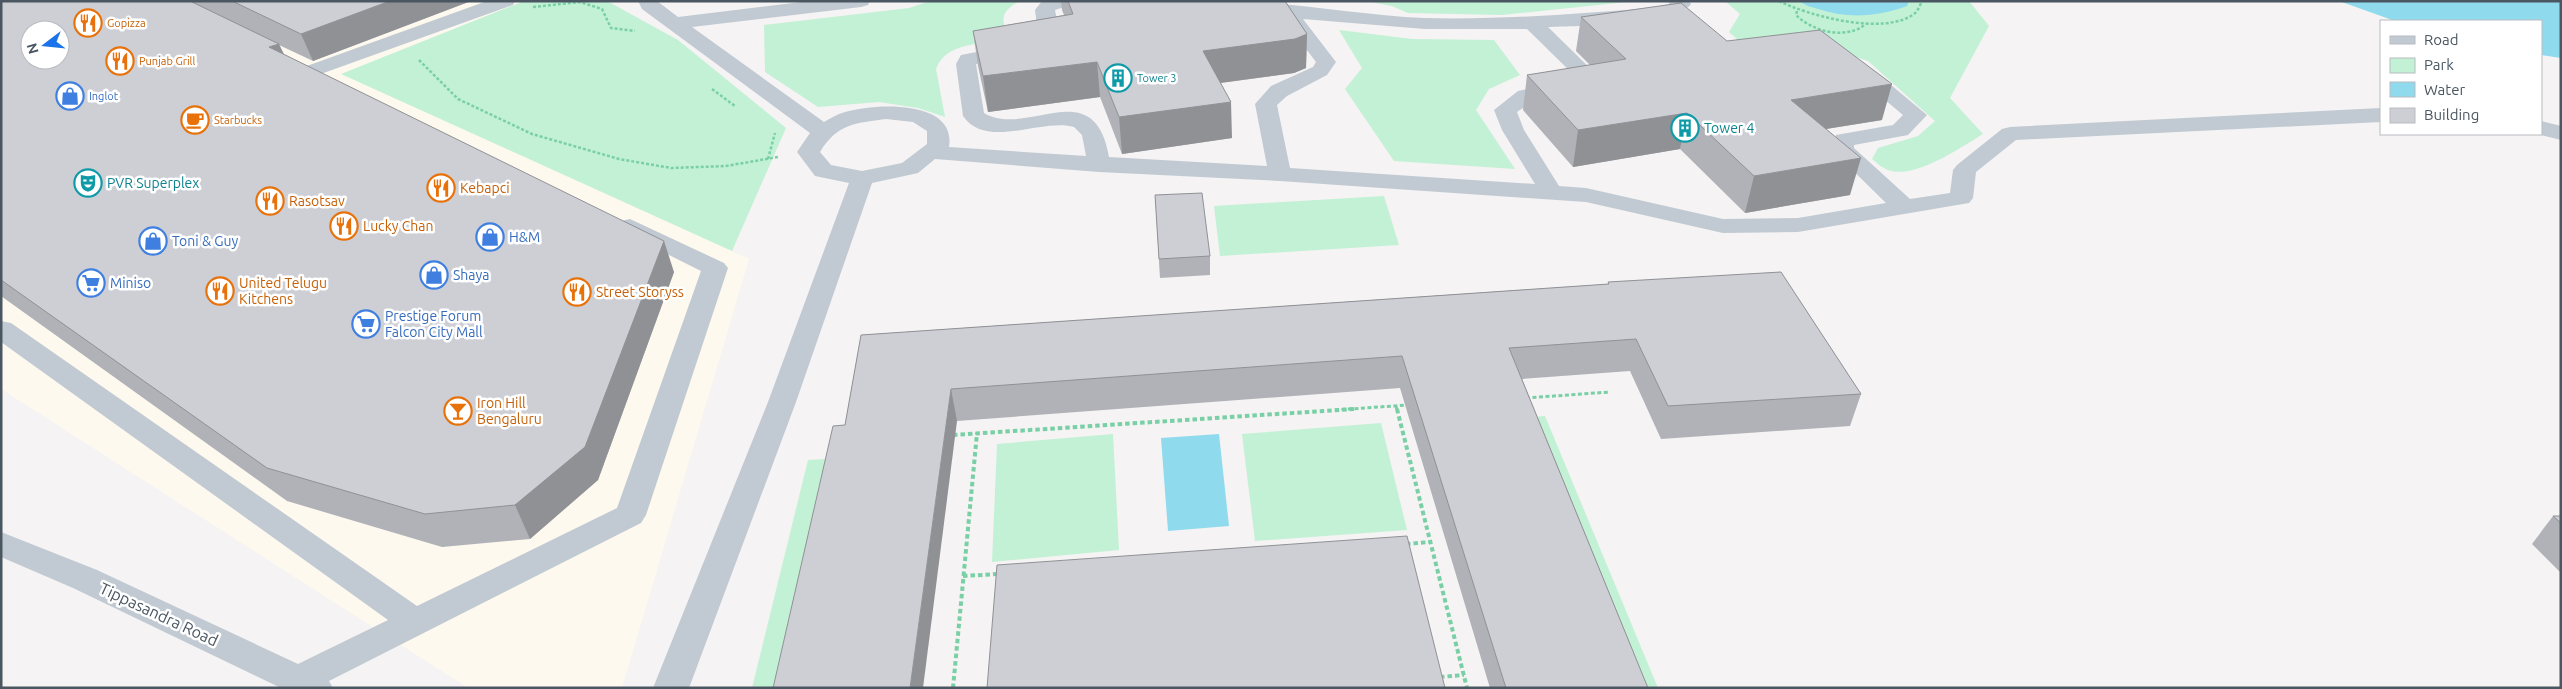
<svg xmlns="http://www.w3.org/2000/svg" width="2562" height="689" viewBox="0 0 2562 689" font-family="Ubuntu,sans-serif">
  <rect width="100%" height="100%" fill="#f5f3f3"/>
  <path fill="#fdf9ef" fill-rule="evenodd" d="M1,1H524L342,74L749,259L622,688H468L1,389ZM30,30H60V60H30Z"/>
  <g fill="#c3f1d5">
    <polygon points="524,1 607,1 678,40 786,128 732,251 341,74"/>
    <path d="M930,1H1020C998,13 1002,20 1009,41C984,44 946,41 936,69L945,117L918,108L879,102L818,107L765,72L764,25L909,8Z"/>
    <polygon points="1365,1 1626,1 1627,2 1501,15 1408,13 1392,6"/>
    <path d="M1725,1H1969L1989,26L1950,98L1983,134C1961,147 1915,180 1888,170C1882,168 1876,162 1872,159L1878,148L1918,136L1935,121L1868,61L1826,47L1756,56L1729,32L1740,14Z"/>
    <polygon points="1339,30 1412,39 1494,40 1520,75 1489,89 1476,110 1515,169 1394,161 1345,89 1362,68"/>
    <polygon points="1384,196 1399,245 1220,256 1214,206"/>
    <polygon points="1545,416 1658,688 1626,688 1520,418"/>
    <polygon points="1381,423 1407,530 1255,541 1242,434"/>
    <polygon points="1113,434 1119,550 992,562 997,444"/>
    <polygon points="842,458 792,688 752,688 808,460"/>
  </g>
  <g fill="#90daee">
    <path d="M1800,1H1909L1907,6C1877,17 1848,19 1818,9C1812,7 1805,6 1800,1Z"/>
    <polygon points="2339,1 2561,1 2561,58 2541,55 2541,21 2395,21"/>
    <polygon points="1219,434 1229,526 1168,531 1161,438"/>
  </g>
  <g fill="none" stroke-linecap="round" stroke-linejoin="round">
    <g stroke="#7ad0a6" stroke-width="2.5" stroke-dasharray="3 2" stroke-linecap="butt">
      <path d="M1779,1C1809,16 1884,36 1914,14C1918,11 1920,5 1922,1"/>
      <polyline points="533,7 580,2 602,9 611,28 635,31"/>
      <path d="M1797,11L1796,15C1813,32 1846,40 1866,24"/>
      <polyline points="419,60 458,99 532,134 619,159 671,168 726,166 778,157"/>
      <polyline points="712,89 735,106"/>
      <polyline points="768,159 775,133"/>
    </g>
    <g stroke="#7ad0a6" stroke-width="3" stroke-dasharray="4 2.5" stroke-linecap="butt">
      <polyline points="1526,398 1610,392"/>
      <polyline points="1396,406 1397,410"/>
      <polyline points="1335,410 1408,405"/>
    </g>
    <g stroke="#7ad0a6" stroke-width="4" stroke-dasharray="4.5 3" stroke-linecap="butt">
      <polyline points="1397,409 1467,688"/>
      <polyline points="953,435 1354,409"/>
      <polyline points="1406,544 1430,542"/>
      <polyline points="963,576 998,574"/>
      <polyline points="1440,677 1464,675"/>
      <polyline points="953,688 977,433"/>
    </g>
    <g fill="#c1cad2" fill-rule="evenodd">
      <polygon points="487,1 515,1 513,5 318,75 311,77 304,75 301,71 304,67"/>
      <path d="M638,1H657L678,17L810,1H870L868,5L861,7L692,27L824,122C831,118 838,114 845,112C875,103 957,99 949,147L1086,156L1082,135L1074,127C1042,118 986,150 963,116L956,64L961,55L1039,40L1035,10L1042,1H1072L1070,5L1055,10L1060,37L1055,47L1039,53L976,64L984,113C1027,139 1094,71 1109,157L1267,166L1255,104L1271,86L1313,67L1316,62L1284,20L1274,19L1272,14L1226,5L1224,1C1291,1 1357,15 1424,18C1500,20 1576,14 1652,8L1669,4V1H1689L1691,4C1676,25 1576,26 1548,27L1603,81L1599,85L1533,101L1517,112L1524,130L1559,186L1586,188L1723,219L1798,218L1886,203L1831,149L1836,135L1893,125L1903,115L1853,73L1850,69L1853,65L1860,63L1867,65L1927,115L1908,135L1854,145V148L1910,199L1950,193L1953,170L1957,165L2002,129L2010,127L2381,108V122L2016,140L1976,172L1973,198L1969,203L1798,232L1723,233L1586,202L1280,181L1099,172L935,159L918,173L872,183L796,402L689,688H653L768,402L849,183L815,176L797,152L810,133L642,9ZM1303,19L1425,29H1527L1577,78L1518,91L1494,110L1502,130L1535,184L1290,168L1277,105L1287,96L1327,75L1336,62ZM886,119L913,122L927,131V144L902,163L862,171L831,165L820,152C837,124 855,123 886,119Z"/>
      <polygon points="2541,121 2561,126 2561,140 2537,134 2541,134"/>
      <polygon points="630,219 724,263 728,268 646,515 641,523 329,681 333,688 281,688 73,588 1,557 1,532 97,570 298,664 388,620 1,342 1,321 11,323 417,606 617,508 701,271 621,231 618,226 621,221"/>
    </g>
  </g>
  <g fill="#b0b2b7">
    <polygon points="1,1 471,1 313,61 279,45 284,55 674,272 598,480 530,539 442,547 287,501 1,296"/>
    <polygon points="1061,1 1285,1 1307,34 1306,68 1294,73 1221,83 1232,138 1122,154 1100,97 988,112 978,66 973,31 1064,15 1062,10"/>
    <polygon points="1581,17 1727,41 1882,120 1826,129 1850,195 1745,213 1680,149 1573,167 1523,110 1527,75 1590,65 1576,51"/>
    <polygon points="1155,195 1210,256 1210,275 1160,278"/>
    <polygon points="1608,282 1861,394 1850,426 1661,439 1630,371 1522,379 1648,688 1490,688 1400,388 957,421 845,425 861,335 1608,284"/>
    <polygon points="2553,516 2561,516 2561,573 2532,544"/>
  </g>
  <g fill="#909195">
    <polygon points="390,1 471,1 313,61 301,34"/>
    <polygon points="1307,34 1306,68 1294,73 1204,85 1203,51"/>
    <polygon points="279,44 292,71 269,47"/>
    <polygon points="1097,62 1100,97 988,112 983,76"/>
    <polygon points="1892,84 1882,120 1782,136 1791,100"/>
    <polygon points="1231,102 1232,138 1122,154 1119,117"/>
    <polygon points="1687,113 1680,149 1573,167 1578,130"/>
    <polygon points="1861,158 1850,195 1745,213 1754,176"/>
    <polygon points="664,241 674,272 598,480 530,539 515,505"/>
    <polygon points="951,389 957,421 923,688 910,688"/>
  </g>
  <g fill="#cdcfd5" stroke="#909195" fill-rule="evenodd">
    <path d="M1,1H190L279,44L269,47L664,241L585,447L515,505L425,514L267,468L1,280ZM30,30H60V60H30Z"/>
    <polygon points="232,1 390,1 301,34"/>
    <polygon points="1068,1 1285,1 1307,34 1295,39 1203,51 1231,102 1119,117 1097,62 983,76 973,31 1073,14"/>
    <polygon points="1681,3 1727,41 1820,30 1892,84 1791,100 1861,158 1754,176 1687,113 1578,130 1527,75 1626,59 1581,17"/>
    <polygon points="1202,193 1210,256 1159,259 1155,195"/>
    <polygon points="1781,272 1861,394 1668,406 1636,339 1509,348 1648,688 1506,688 1402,356 951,389 910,688 773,688 833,426 845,425 861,335 1609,284 1608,282"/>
    <polygon points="2553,516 2561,516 2561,523"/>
    <polygon points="1407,536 1445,688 987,688 997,565"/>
  </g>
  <defs>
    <g id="restaurant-ring" transform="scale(1.4375)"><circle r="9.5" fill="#fff" stroke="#e8710a" stroke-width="1.5"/><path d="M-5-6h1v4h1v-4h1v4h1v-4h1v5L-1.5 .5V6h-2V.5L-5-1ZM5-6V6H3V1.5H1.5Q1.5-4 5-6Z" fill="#e8710a"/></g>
    <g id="building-ring" transform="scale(1.4375)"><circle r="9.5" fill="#fff" stroke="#0f9aa8" stroke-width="1.5"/><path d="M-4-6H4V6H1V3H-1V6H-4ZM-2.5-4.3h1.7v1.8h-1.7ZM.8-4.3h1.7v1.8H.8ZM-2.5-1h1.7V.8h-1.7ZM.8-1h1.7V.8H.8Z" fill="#0f9aa8"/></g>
    <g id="shop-ring" transform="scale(1.4375)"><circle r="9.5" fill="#fff" stroke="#3f7fe0" stroke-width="1.5"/><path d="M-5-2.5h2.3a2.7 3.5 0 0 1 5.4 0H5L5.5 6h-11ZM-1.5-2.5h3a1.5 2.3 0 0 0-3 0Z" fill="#3f7fe0"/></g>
    <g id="cafe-ring" transform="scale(1.4375)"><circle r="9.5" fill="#fff" stroke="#e8710a" stroke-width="1.5"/><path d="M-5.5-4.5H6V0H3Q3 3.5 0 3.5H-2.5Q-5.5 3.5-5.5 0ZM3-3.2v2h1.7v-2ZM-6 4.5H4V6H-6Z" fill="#e8710a"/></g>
    <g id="theatre-ring" transform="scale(1.4375)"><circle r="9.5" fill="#fff" stroke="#0f9aa8" stroke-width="1.5"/><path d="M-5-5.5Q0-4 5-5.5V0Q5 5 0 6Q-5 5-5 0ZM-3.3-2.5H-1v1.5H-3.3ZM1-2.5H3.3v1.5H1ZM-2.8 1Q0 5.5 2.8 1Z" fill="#0f9aa8"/></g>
    <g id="supermarket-ring" transform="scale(1.4375)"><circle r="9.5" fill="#fff" stroke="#3f7fe0" stroke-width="1.5"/><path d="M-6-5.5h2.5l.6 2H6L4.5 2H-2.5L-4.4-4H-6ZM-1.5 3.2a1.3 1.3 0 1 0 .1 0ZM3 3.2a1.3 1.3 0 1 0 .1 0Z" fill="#3f7fe0"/></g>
    <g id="bar-ring" transform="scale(1.4375)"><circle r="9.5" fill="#fff" stroke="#e8710a" stroke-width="1.5"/><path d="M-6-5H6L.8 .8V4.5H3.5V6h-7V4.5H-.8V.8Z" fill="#e8710a"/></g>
  </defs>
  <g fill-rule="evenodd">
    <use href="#restaurant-ring" x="88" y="23"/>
    <use href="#restaurant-ring" x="120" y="61"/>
    <use href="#building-ring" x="1118" y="78"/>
    <use href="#shop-ring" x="70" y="96"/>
    <use href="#cafe-ring" x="195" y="120"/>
    <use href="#building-ring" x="1685" y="128"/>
    <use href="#theatre-ring" x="88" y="183"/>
    <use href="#restaurant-ring" x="441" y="188"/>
    <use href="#restaurant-ring" x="270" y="201"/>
    <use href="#restaurant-ring" x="344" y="226"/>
    <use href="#shop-ring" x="490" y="237"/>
    <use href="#shop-ring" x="153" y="241"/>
    <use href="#shop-ring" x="434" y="275"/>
    <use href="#supermarket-ring" x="91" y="283"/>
    <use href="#restaurant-ring" x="220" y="291"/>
    <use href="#restaurant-ring" x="577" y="292"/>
    <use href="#supermarket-ring" x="366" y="324"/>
    <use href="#bar-ring" x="458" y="411"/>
  </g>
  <g text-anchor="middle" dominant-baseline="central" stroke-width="5" stroke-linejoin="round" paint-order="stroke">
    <g font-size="11" fill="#c56008" stroke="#fff" text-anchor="start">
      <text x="107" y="23">Gopizza</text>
      <text x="139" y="61">Punjab Grill</text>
      <text x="214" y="120">Starbucks</text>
    </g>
    <g font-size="11" fill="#0d838f" stroke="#fff" text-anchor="start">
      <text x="1137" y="78">Tower 3</text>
    </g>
    <g font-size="11" fill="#366cbe" stroke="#fff" text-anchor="start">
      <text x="89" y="96">Inglot</text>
    </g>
    <g font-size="14" fill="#0d838f" stroke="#fff" text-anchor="start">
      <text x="1704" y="128">Tower 4</text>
      <text x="107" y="183">PVR Superplex</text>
    </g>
    <g font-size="14" fill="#c56008" stroke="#fff" text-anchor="start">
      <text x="460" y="188">Kebapci</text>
      <text x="289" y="201">Rasotsav</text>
      <text x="363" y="226">Lucky Chan</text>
      <text x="239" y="283">United Telugu<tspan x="239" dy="16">Kitchens</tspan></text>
      <text x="596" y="292">Street Storyss</text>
      <text x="477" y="403">Iron Hill<tspan x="477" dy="16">Bengaluru</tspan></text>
    </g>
    <g font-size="14" fill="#366cbe" stroke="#fff" text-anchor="start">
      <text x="509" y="237">H&amp;M</text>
      <text x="172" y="241">Toni &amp; Guy</text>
      <text x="453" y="275">Shaya</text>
      <text x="110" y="283">Miniso</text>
      <text x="385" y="316">Prestige Forum<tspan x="385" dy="16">Falcon City Mall</tspan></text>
    </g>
    <g font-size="16" fill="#4a5661" stroke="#fff">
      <text transform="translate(159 614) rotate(25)">Tippasandra Road</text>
    </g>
  </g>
  <rect width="2562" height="689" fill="none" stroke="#4a5661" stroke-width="5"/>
  <rect x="2380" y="20" width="162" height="115" fill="#ffffff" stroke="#b7bbc0"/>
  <rect x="2390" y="36" width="25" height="8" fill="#c1cad2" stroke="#b7bbc0"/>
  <text x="2424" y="45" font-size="15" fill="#4a5661">Road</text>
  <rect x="2390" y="58" width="25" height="15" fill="#c3f1d5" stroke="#b7bbc0"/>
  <text x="2424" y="70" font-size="15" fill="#4a5661">Park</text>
  <rect x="2390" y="82" width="25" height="15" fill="#90daee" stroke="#b7bbc0"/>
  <text x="2424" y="95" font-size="15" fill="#4a5661">Water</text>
  <rect x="2390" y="108" width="25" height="15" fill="#cdcfd5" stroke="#b7bbc0"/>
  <text x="2424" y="120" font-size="15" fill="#4a5661">Building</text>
  <g transform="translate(45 45) rotate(254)"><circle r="24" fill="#ffffff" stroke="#b7bbc0"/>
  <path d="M0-4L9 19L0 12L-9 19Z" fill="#1a73e8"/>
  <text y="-8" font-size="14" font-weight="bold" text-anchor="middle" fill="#4a5661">N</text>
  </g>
</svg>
